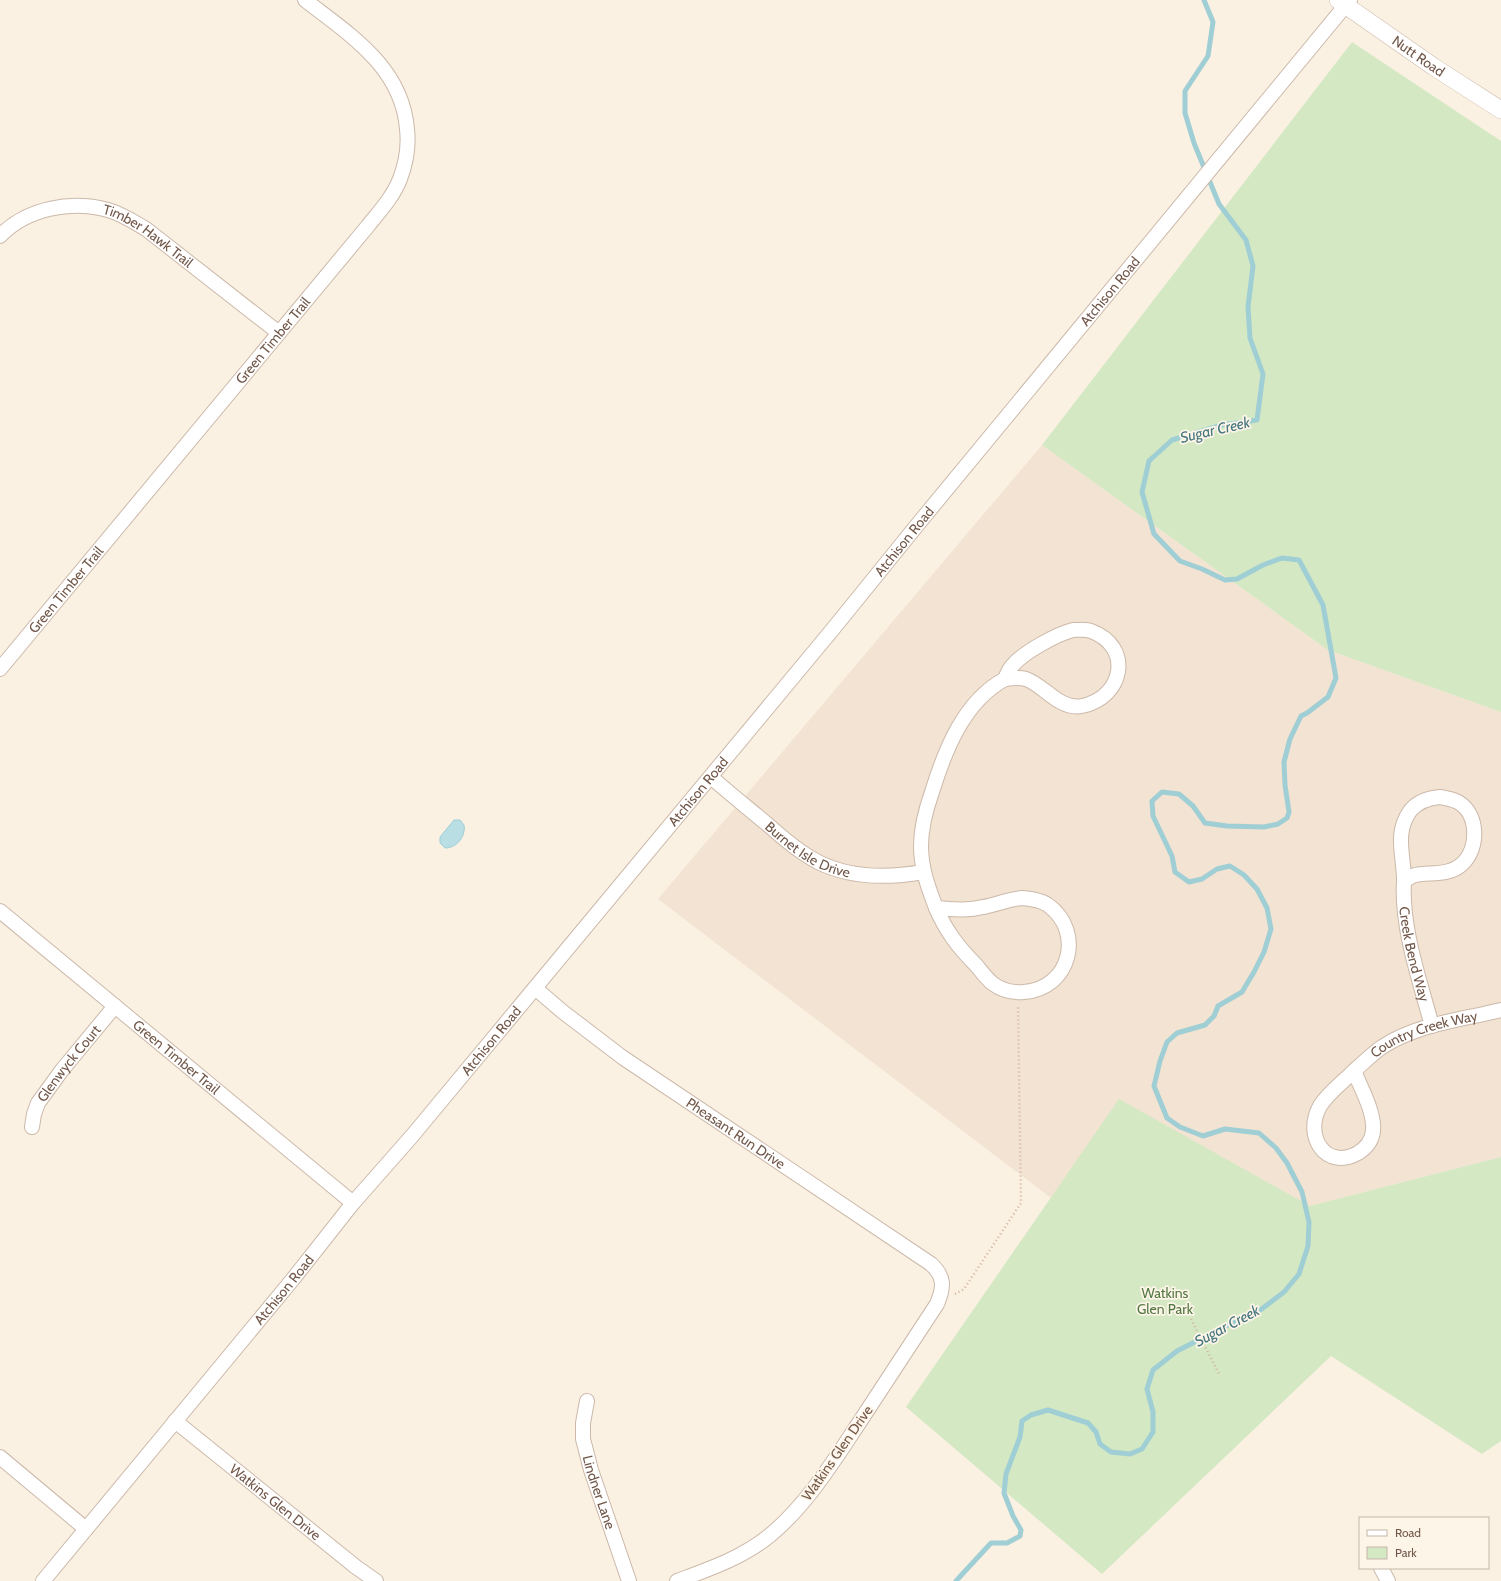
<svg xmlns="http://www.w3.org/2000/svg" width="1501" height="1581" viewBox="0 0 1501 1581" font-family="Cabin,sans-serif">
  <rect width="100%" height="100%" fill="#fbf1e3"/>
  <polygon fill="#f2e3d2" points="1042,445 1328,650 1501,712 1501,1157 1310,1206 1119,1100 1051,1198 658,899"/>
  <g fill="#d3e8c3">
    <polygon points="1352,42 1501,141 1501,712 1328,650 1042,445"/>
    <polygon points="1119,1099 1310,1206 1501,1157 1501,1441 1482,1454 1331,1356 1102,1574 906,1407"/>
  </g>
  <path fill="#b9dee4" stroke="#a0ced5" d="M454,820H460L464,825C466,836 457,848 445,848L440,843V837Z"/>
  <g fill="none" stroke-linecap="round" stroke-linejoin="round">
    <polyline stroke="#a0ced5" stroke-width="5" points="956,1581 991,1543 1007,1543 1020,1536 1021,1530 1013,1516 1004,1493 1006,1474 1020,1437 1022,1421 1031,1415 1048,1410 1088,1423 1096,1432 1100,1444 1111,1452 1130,1454 1142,1449 1153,1432 1153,1412 1147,1389 1153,1370 1177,1351 1230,1324 1251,1317 1284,1292 1299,1274 1308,1246 1309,1222 1302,1192 1287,1163 1276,1148 1259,1133 1225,1129 1203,1136 1180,1127 1167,1118 1154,1086 1160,1061 1167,1042 1177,1033 1205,1025 1214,1016 1218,1006 1242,992 1254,972 1264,952 1271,929 1267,908 1257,889 1244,875 1230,866 1217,869 1202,879 1189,882 1175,872 1172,856 1153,816 1152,801 1162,792 1179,794 1193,806 1205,823 1227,826 1264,827 1278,824 1287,818 1289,812 1285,785 1284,762 1290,739 1301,716 1307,713 1328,697 1336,678 1323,605 1299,560 1282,558 1263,565 1237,579 1225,580 1202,569 1180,561 1154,534 1142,492 1149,461 1172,440 1222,425 1257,420 1263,374 1250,338 1248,307 1253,266 1246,240 1219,204 1194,143 1185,113 1185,91 1208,56 1213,22 1204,0"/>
    <g stroke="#ccb9aa" stroke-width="16">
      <g id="minor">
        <path id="s1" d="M0,236C27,208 71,200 108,210C122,214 134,222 146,229L279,333"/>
        <path d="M1073,630C1079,630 1086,629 1091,631C1134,647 1123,698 1082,706C1059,710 1045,686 1026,679C1019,677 1012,678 1005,679C1007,674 1009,669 1013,665C1024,652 1057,634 1073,630Z"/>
        <path id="s2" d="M0,669L367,227C379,212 393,197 400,179C406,163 409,146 407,129C402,67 350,35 305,0"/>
        <path id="s3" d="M711,777C729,793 748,808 767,824C783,838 799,852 818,862C850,878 889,878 923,872"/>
        <path d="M1440,797C1446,798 1452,799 1458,802C1479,814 1479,849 1462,864C1449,876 1431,872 1415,875C1411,876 1408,879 1404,881C1404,855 1394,834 1410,811C1418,801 1428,798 1440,797Z"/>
        <path id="s4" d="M1404,881C1401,928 1420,981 1432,1026"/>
        <path d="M1022,898C1031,899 1041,900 1048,905C1085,932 1070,989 1024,992C1013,993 1001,990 992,983C986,978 981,971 976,965C958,947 946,931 936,908C952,909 967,911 983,907C996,905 1008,899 1022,898Z"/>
        <path d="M936,908C928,887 921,868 921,846C921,828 926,809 932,792C945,750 964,701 1005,679"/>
        <path id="s5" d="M0,911L353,1203"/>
        <path id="s6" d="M535,988L563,1012L622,1057L931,1264C945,1277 944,1287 937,1304C911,1344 885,1383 859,1423C833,1462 806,1506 769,1536C742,1558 709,1569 677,1581"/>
        <path d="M1354,1071C1361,1088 1375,1113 1373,1131C1372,1141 1366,1148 1358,1153C1326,1171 1303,1136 1320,1106C1328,1093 1343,1082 1354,1071Z"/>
        <path id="s7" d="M1354,1071C1363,1063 1372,1054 1382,1047C1417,1024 1461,1020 1501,1010"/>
        <path id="s8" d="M32,1127L34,1114L38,1103L62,1070L115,1006"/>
        <path id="s9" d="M587,1401L583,1423V1439L591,1470L629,1581"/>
        <path id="s10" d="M175,1421L356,1567L376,1581"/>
        <polyline points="0,1457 86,1529"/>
        <polyline points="1381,1568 1388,1581"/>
        <path id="s11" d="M43,1581L293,1279L353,1203L412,1136L833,629L918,524L1350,0"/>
      </g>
    </g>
    <g stroke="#ccb9aa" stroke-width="18">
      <g id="tertiary">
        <path id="s12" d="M1338,0L1434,67L1501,110"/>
      </g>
    </g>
    <g stroke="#d4b3a0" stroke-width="2.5" stroke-dasharray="1 3" stroke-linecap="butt">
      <polyline points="955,1294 964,1289 1021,1203 1018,1006"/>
      <polyline points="1191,1319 1219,1374"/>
    </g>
    <use href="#minor" stroke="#fff" stroke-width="14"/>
    <use href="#tertiary" stroke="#fff" stroke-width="17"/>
  </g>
  <g text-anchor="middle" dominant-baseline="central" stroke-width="3.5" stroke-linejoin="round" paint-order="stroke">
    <g font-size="14" fill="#72584a" stroke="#fef5e9">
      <text stroke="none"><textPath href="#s12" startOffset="98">Nutt Road</textPath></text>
      <text stroke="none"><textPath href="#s1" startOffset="164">Timber Hawk Trail</textPath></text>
      <text stroke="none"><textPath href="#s11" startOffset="1674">Atchison Road</textPath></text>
      <text stroke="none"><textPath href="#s2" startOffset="427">Green Timber Trail</textPath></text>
      <text stroke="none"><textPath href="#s11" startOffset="1350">Atchison Road</textPath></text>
      <text stroke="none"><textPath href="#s2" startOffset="103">Green Timber Trail</textPath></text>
      <text stroke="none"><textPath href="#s11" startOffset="1026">Atchison Road</textPath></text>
      <text stroke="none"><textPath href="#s3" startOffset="122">Burnet Isle Drive</textPath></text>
      <text stroke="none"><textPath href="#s4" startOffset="74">Creek Bend Way</textPath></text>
      <text stroke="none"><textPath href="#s7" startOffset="81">Country Creek Way</textPath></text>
      <text stroke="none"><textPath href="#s11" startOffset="702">Atchison Road</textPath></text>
      <text stroke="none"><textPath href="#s5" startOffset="229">Green Timber Trail</textPath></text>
      <text stroke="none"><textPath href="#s8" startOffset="75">Glenwyck Court</textPath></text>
      <text stroke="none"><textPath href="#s6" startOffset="248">Pheasant Run Drive</textPath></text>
      <text stroke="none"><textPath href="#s11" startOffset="378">Atchison Road</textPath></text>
      <text transform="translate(837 1453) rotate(-55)">Watkins Glen Drive</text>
      <text stroke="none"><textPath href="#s9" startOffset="94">Lindner Lane</textPath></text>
      <text stroke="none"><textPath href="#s10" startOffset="129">Watkins Glen Drive</textPath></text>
    </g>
    <g font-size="14" fill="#547843" stroke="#fef5e9">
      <text x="1165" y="1293">Watkins<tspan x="1165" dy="16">Glen Park</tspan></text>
    </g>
    <g font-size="15" font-style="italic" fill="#43767e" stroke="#fef5e9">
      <text transform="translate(1215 430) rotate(-13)">Sugar Creek</text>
      <text transform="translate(1227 1326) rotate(-28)">Sugar Creek</text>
    </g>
  </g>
  <rect x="1359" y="1517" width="130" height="52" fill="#fef5e9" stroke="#c6b6a9"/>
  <rect x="1367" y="1530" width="20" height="6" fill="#ffffff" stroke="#c6b6a9"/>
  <text x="1395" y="1537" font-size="12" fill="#72584a">Road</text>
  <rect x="1367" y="1547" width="20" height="12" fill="#d3e8c3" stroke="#c6b6a9"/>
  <text x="1395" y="1557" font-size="12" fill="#72584a">Park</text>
</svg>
